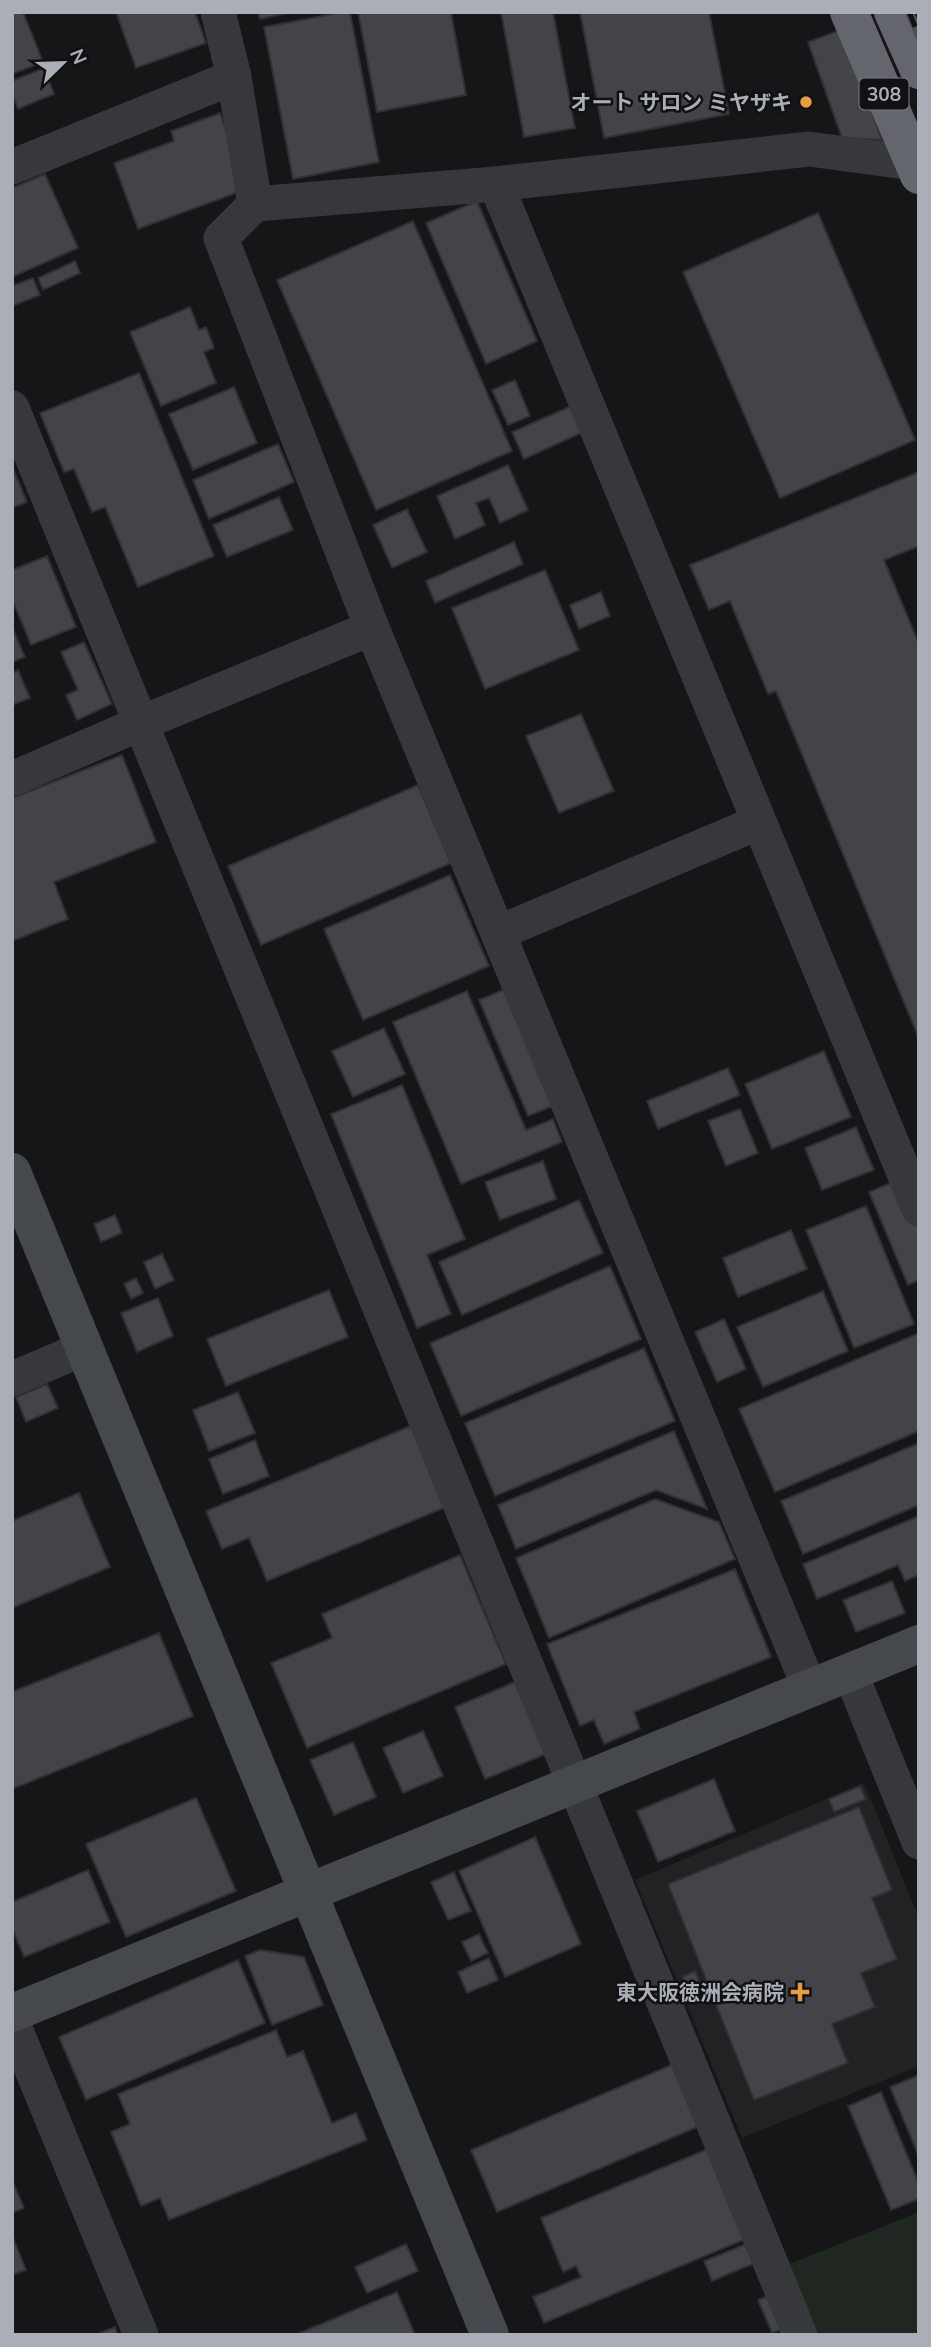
<svg xmlns="http://www.w3.org/2000/svg" width="931" height="2347" viewBox="0 0 931 2347" font-family="Mulish,'Noto Sans JP',sans-serif">
  <rect width="100%" height="100%" fill="#161618"/>
  <polygon fill="#222225" points="864,1783 919,1918 919,2066 742,2138 635,1880"/>
  <polygon fill="#202720" points="919,2212 919,2335 819,2335 789,2264"/>
  <g fill="#434448" stroke="#303033" stroke-width="2">
    <polygon points="18,12 23,12 43,62 12,74 12,14"/>
    <polygon points="116,12 195,12 206,43 136,68"/>
    <polygon points="258,12 293,12 260,19"/>
    <polygon points="343,12 350,12 379,162 293,179 264,27"/>
    <polygon points="358,12 451,12 466,95 377,112"/>
    <polygon points="501,12 553,12 575,128 524,137"/>
    <polygon points="580,12 709,12 729,114 604,138"/>
    <polygon points="843,29 882,140 842,138 808,42"/>
    <polygon points="44,68 54,94 18,109 12,93 12,81"/>
    <polygon points="220,113 247,189 138,229 114,163 174,141 171,131"/>
    <polygon points="45,174 78,248 12,277 12,188"/>
    <polygon points="477,201 537,341 486,364 426,223"/>
    <polygon points="818,213 915,440 780,498 683,272"/>
    <polygon points="413,221 512,451 376,510 277,280"/>
    <polygon points="75,261 80,273 43,290 38,278"/>
    <polygon points="33,278 40,295 12,306 12,286"/>
    <polygon points="190,307 199,330 206,327 214,348 204,352 216,383 161,406 130,332"/>
    <polygon points="139,373 214,556 138,587 105,507 92,512 74,469 64,472 40,413"/>
    <polygon points="515,380 530,416 508,425 492,390"/>
    <polygon points="234,387 257,443 193,470 169,414"/>
    <polygon points="578,403 590,429 524,459 512,432"/>
    <polygon points="278,444 294,482 209,519 193,480"/>
    <polygon points="508,465 528,510 500,523 489,498 476,503 485,525 455,539 437,496"/>
    <polygon points="12,466 27,502 12,508"/>
    <polygon points="919,472 919,546 884,560 919,644 919,1039 776,691 768,694 730,601 709,610 690,565"/>
    <polygon points="279,497 293,530 227,557 213,525"/>
    <polygon points="407,509 427,552 392,568 373,525"/>
    <polygon points="514,542 523,564 435,603 426,581"/>
    <polygon points="47,556 76,627 31,645 12,599 12,570"/>
    <polygon points="545,570 579,650 485,689 452,608"/>
    <polygon points="601,592 610,616 579,629 570,605"/>
    <polygon points="12,627 25,657 12,662"/>
    <polygon points="84,642 112,704 77,720 66,695 78,690 61,652"/>
    <polygon points="18,670 30,698 12,705 12,673"/>
    <polygon points="581,714 614,791 559,813 526,736"/>
    <polygon points="122,755 156,842 54,882 68,919 12,941 12,798"/>
    <polygon points="418,785 451,863 261,945 228,866"/>
    <polygon points="450,875 489,966 363,1020 324,929"/>
    <polygon points="505,989 553,1106 528,1116 479,1000"/>
    <polygon points="467,991 526,1130 553,1119 562,1142 461,1184 393,1022"/>
    <polygon points="384,1028 405,1074 353,1097 332,1051"/>
    <polygon points="824,1051 851,1117 772,1149 745,1084"/>
    <polygon points="728,1068 740,1095 658,1129 647,1101"/>
    <polygon points="402,1085 465,1239 427,1255 451,1314 417,1328 331,1114"/>
    <polygon points="740,1109 758,1153 726,1166 708,1121"/>
    <polygon points="856,1127 874,1170 822,1190 805,1148"/>
    <polygon points="543,1161 556,1199 500,1220 485,1182"/>
    <polygon points="898,1180 919,1228 919,1280 908,1285 869,1192"/>
    <polygon points="579,1200 603,1253 462,1315 439,1262"/>
    <polygon points="866,1206 914,1324 854,1348 806,1230"/>
    <polygon points="115,1215 122,1233 101,1242 94,1224"/>
    <polygon points="791,1230 807,1269 738,1297 723,1258"/>
    <polygon points="162,1254 174,1280 155,1289 144,1262"/>
    <polygon points="610,1266 641,1339 461,1416 430,1343"/>
    <polygon points="136,1278 143,1293 131,1299 124,1284"/>
    <polygon points="329,1290 348,1337 226,1386 207,1339"/>
    <polygon points="823,1291 848,1351 763,1387 737,1327"/>
    <polygon points="158,1298 173,1336 137,1352 121,1313"/>
    <polygon points="724,1319 746,1369 717,1382 695,1332"/>
    <polygon points="919,1333 919,1431 775,1492 739,1409"/>
    <polygon points="644,1348 675,1421 495,1496 465,1423"/>
    <polygon points="47,1384 58,1408 26,1422 16,1397"/>
    <polygon points="238,1392 255,1433 209,1451 193,1410"/>
    <polygon points="413,1425 446,1507 267,1581 249,1538 222,1549 206,1511"/>
    <polygon points="674,1431 707,1509 656,1490 516,1549 498,1505"/>
    <polygon points="255,1440 269,1476 223,1494 209,1459"/>
    <polygon points="919,1443 919,1505 803,1554 781,1501"/>
    <polygon points="79,1493 110,1567 12,1608 12,1521"/>
    <polygon points="655,1499 719,1522 735,1559 549,1638 516,1558"/>
    <polygon points="919,1516 919,1575 905,1581 898,1565 817,1599 803,1564"/>
    <polygon points="460,1555 506,1664 307,1748 271,1663 332,1638 322,1614"/>
    <polygon points="735,1569 771,1657 634,1712 640,1729 604,1744 594,1720 580,1726 547,1644"/>
    <polygon points="892,1581 905,1613 856,1632 843,1600"/>
    <polygon points="159,1633 193,1716 12,1789 12,1692"/>
    <polygon points="515,1682 546,1754 485,1779 455,1707"/>
    <polygon points="423,1731 443,1776 403,1793 383,1748"/>
    <polygon points="353,1742 376,1797 334,1815 310,1760"/>
    <polygon points="714,1779 735,1831 658,1862 637,1811"/>
    <polygon points="860,1786 866,1799 834,1812 829,1799"/>
    <polygon points="196,1798 236,1891 126,1937 86,1844"/>
    <polygon points="859,1807 892,1890 872,1898 897,1959 861,1973 875,2007 832,2024 848,2063 754,2100 668,1884"/>
    <polygon points="535,1837 581,1944 505,1977 459,1871"/>
    <polygon points="88,1870 110,1922 24,1957 12,1928 12,1902"/>
    <polygon points="454,1872 471,1911 448,1920 431,1882"/>
    <polygon points="479,1934 488,1953 471,1961 462,1942"/>
    <polygon points="260,1950 304,1957 323,2005 272,2025 245,1956"/>
    <polygon points="489,1958 498,1980 467,1993 458,1972"/>
    <polygon points="238,1960 265,2023 86,2100 59,2037"/>
    <polygon points="695,1971 704,1992 692,1997 682,1977"/>
    <polygon points="276,2030 287,2057 303,2051 332,2123 356,2113 367,2140 169,2220 160,2198 141,2206 111,2132 130,2124 118,2094"/>
    <polygon points="676,2063 702,2125 497,2212 471,2150"/>
    <polygon points="919,2075 919,2157 890,2087"/>
    <polygon points="881,2092 919,2184 919,2199 891,2210 848,2106"/>
    <polygon points="715,2146 753,2236 544,2323 533,2297 581,2277 576,2266 563,2272 541,2218"/>
    <polygon points="12,2180 24,2208 12,2213"/>
    <polygon points="12,2235 26,2270 12,2275"/>
    <polygon points="406,2244 418,2271 367,2293 355,2267"/>
    <polygon points="746,2244 755,2263 712,2281 704,2261"/>
    <polygon points="397,2292 415,2335 295,2335"/>
    <polygon points="775,2293 789,2326 772,2333 758,2300"/>
    <polygon points="115,2327 118,2335 95,2335"/>
  </g>
  <g fill="none" stroke-linecap="round" stroke-linejoin="round">
    <g stroke="#37383c" stroke-width="35">
      <polyline points="218,12 234,77 255,204"/>
      <polyline points="12,167 234,77"/>
      <polyline points="496,184 919,1209"/>
      <path d="M12,408C270,1052 533,1694 800,2335"/>
      <polyline points="12,779 139,724 372,628"/>
      <polyline points="498,933 759,822"/>
      <polyline points="12,1379 85,1348"/>
      <polyline points="850,1672 919,1842"/>
      <polyline points="810,1689 372,628 221,238 255,204 496,184 809,149 913,163"/>
      <polyline points="12,2021 141,2335"/>
    </g>
    <g stroke="#45484c" stroke-width="38">
      <polyline points="12,1172 490,2335"/>
      <polyline points="12,2013 919,1644"/>
    </g>
    <g stroke="#63676d" stroke-width="38">
      <polyline points="849,12 919,175"/>
      <polyline points="893,12 919,70"/>
    </g>
    <g stroke="#4c4f53" stroke-width="8">
      <polyline id="rail" points="909,12 919,36"/>
    </g>
    <use href="#rail" stroke="#111113" stroke-width="5" stroke-dasharray="16" stroke-linecap="butt"/>
  </g>
  <g fill="#e89c3e" stroke="#111113" stroke-width="2.5">
    <circle cx="806" cy="102" r="7"/>
    <path d="M796.5 1981.5h7v7h7v7h-7v7h-7v-7h-7v-7h7z"/>
  </g>
  <g text-anchor="middle" dominant-baseline="central" stroke-width="5" stroke-linejoin="round" paint-order="stroke">
    <rect fill="#111113" stroke="#7b7f86" stroke-width="2" x="859.5" y="78.5" width="49" height="31" rx="5"/>
    <g font-size="19" font-weight="bold" fill="#a9aeb7">
      <text x="884" y="94">308</text>
    </g>
    <g font-size="21" font-weight="bold" fill="#a9aeb7" stroke="#111113" text-anchor="end">
      <text x="792" y="102">オート サロン ミヤザキ</text>
      <text x="784" y="1992">東大阪徳洲会病院</text>
    </g>
  </g>
  <rect width="931" height="2347" fill="none" stroke="#a9aeb7" stroke-width="28"/>
  <g transform="translate(63 63) rotate(67)" stroke="#111113" stroke-width="5" paint-order="stroke">
  <path d="M0-5L12 26L0 18L-12 26Z" fill="#a9aeb7"/>
  <text y="-10" font-size="19" font-weight="bold" text-anchor="middle" fill="#a9aeb7">N</text>
  </g>
</svg>
